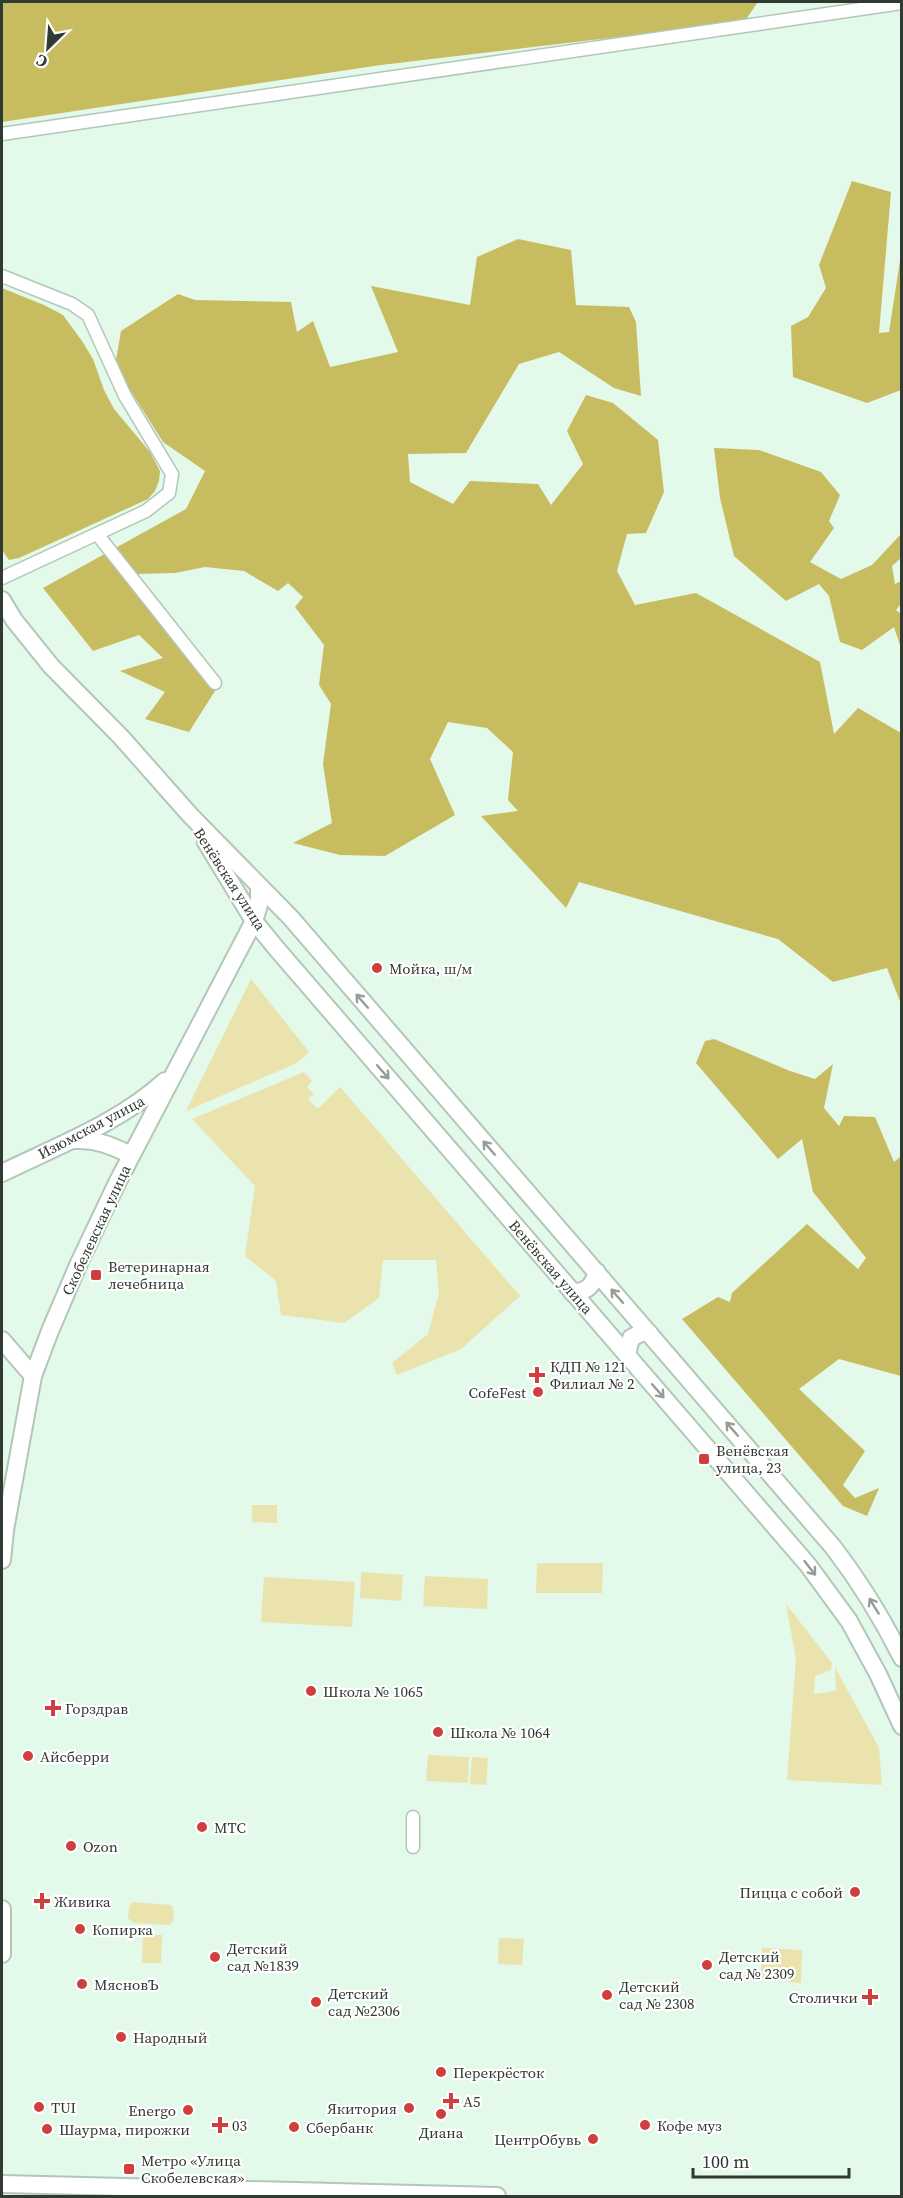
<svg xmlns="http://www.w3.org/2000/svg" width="903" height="2198" viewBox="0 0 903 2198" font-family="'Source Serif 4',serif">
  <rect width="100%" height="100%" fill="#e3f9e9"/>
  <g fill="#eae3ad">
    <polygon points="251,979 309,1052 297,1063 186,1111"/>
    <polygon points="304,1072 312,1081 307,1087 314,1094 308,1099 318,1109 340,1087 520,1296 461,1349 397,1375 392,1363 428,1334 439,1293 436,1260 383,1260 379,1298 344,1323 281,1315 276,1281 245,1256 255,1186 192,1119"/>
    <polygon points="252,1505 277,1505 277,1523 252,1522"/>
    <polygon points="537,1563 603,1563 602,1593 536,1593"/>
    <polygon points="361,1572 403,1575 401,1601 360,1598"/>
    <polygon points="425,1576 488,1579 487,1609 423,1606"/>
    <polygon points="264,1577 355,1582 352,1627 261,1622"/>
    <polygon points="786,1604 832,1663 831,1670 815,1676 814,1694 836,1691 835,1667 879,1748 882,1785 787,1780 796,1659"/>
    <polygon points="428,1755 469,1757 468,1783 426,1781"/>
    <polygon points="472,1757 488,1758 486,1785 470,1784"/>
    <path d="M133,1902L171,1905C175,1911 175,1920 170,1925L133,1923L128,1918L129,1907Z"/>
    <polygon points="143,1934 162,1935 161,1963 142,1963"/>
    <polygon points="499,1938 524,1939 522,1965 498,1964"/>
    <polygon points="762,1948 802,1950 801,1983 761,1979"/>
  </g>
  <g fill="#c8bc61">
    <polygon points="2,2 758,2 744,22 381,65 2,122"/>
    <polygon points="852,181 891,192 879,333 889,332 901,254 901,390 867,403 793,377 791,326 808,317 826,288 819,265"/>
    <polygon points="518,239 571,250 576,305 629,307 636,322 641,396 614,388 559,352 519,364 466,453 408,454 410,482 453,504 470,481 538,484 551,505 583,464 567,431 586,395 613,403 658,440 664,492 646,533 627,534 617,571 635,605 696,593 820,662 834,734 858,708 901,733 901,1004 887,968 833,982 778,939 579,882 566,908 481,816 518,811 508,800 513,752 487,728 448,722 430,759 455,815 385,856 340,855 293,843 332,823 323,764 331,704 319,685 324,645 295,607 303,597 288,583 278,591 244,571 205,567 175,573 134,574 220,683 189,732 145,719 165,692 120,671 163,658 139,635 93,651 43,588 186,509 205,471 163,442 115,366 121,331 178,294 195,300 291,302 297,332 313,321 330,367 398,352 371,286 470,305 477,257"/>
    <polygon points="2,288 44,305 63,315 82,341 93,359 104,390 114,409 150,452 160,471 159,481 155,491 148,499 19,558 9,560 2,550"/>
    <polygon points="714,448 759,450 821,472 840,495 829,521 834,528 810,562 841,579 872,565 901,534 901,558 892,566 895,584 901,581 901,604 896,610 901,614 901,648 894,627 862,650 840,642 829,596 819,584 786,601 734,556 720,498"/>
    <polygon points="714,1039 790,1071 815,1079 833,1064 824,1108 839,1126 844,1116 875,1117 894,1162 901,1156 901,1376 839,1359 799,1389 865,1451 843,1485 855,1498 879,1488 867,1516 843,1506 682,1319 718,1297 730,1302 732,1293 807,1224 858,1269 866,1258 813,1192 802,1139 778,1159 696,1063 705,1041"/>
  </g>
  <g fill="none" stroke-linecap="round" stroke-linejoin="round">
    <g stroke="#b2c7b7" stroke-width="15">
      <g id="street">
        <polyline points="2,134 902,3"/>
        <polyline points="2,276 72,304 88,315 125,396 172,474 169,493 146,511 2,578"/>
        <polyline points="97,534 215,683"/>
        <polyline points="413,1847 413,1817"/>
      </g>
    </g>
    <g stroke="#b2c7b7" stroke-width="20">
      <g id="secondary">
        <path d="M2,600L14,620L51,666L121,737L190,815L291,918L833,1547C860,1582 882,1618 902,1658"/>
        <polyline points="206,842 254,921 276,948 808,1565 849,1621 878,1674 902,1726"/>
        <path d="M75,1140C97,1139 112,1146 131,1155"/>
        <path d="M2,1173C57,1146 119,1123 165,1081"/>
        <path d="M572,1292C587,1292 592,1287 597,1272"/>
        <polyline points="2,1340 33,1376"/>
        <polyline points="627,1355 631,1338 641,1333 649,1333"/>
        <polyline points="2,1560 5,1530 33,1376 50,1331 79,1263 117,1183 254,921 259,905 259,886"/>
        <polyline points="2,1909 2,1954"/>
        <polyline points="2,2184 497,2196"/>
      </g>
    </g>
    <use href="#street" stroke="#fff" stroke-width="12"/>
    <use href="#secondary" stroke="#fff" stroke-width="16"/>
  </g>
  <defs><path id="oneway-shaft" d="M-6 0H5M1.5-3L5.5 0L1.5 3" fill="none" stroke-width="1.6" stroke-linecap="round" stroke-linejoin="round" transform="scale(1.5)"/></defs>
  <g stroke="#989c99">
    <use href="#oneway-shaft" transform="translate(362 1001) rotate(-131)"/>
    <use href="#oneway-shaft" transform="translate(383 1072) rotate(49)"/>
    <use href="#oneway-shaft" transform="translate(489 1148) rotate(-131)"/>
    <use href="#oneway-shaft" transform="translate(617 1296) rotate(-131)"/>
    <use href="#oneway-shaft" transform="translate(658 1391) rotate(49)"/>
    <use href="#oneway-shaft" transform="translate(732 1429) rotate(-131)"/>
    <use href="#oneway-shaft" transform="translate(810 1568) rotate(52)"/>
    <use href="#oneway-shaft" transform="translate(874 1606) rotate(-121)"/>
  </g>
  <g fill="#ce3f3d" stroke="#fff" stroke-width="2">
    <circle cx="377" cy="968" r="6"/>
    <rect x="90" y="1269" width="12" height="12" rx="3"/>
    <path d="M534 1366h6v6h6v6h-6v6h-6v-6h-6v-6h6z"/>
    <circle cx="538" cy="1392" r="6"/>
    <rect x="698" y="1453" width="12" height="12" rx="3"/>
    <circle cx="311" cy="1691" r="6"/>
    <path d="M50 1699h6v6h6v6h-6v6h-6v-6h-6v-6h6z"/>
    <circle cx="438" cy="1732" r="6"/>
    <circle cx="28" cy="1756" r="6"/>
    <circle cx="202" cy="1827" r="6"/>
    <circle cx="71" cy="1846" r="6"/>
    <circle cx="855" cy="1892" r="6"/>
    <path d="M39 1892h6v6h6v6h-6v6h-6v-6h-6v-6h6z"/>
    <circle cx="80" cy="1929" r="6"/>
    <circle cx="215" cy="1957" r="6"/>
    <circle cx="707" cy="1965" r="6"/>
    <circle cx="82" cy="1984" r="6"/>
    <circle cx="607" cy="1995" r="6"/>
    <path d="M867 1988h6v6h6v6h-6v6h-6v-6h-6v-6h6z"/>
    <circle cx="316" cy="2002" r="6"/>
    <circle cx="121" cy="2037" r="6"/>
    <circle cx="441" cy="2072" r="6"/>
    <path d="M448 2092h6v6h6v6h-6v6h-6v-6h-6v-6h6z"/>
    <circle cx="39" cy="2107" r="6"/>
    <circle cx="409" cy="2108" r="6"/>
    <circle cx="188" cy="2110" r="6"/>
    <circle cx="441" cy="2114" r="6"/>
    <path d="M217 2116h6v6h6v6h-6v6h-6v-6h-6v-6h6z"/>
    <circle cx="645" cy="2125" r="6"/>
    <circle cx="294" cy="2127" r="6"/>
    <circle cx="47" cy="2129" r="6"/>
    <circle cx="593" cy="2139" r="6"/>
    <rect x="123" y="2163" width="12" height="12" rx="3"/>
  </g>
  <g text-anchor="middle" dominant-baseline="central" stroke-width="4.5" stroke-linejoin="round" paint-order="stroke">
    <g font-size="15" fill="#313933" stroke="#fff">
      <text transform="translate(230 879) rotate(57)">Венёвская улица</text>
      <text transform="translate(91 1127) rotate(-28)">Изюмская улица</text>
      <text transform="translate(96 1230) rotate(-65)">Скобелевская улица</text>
      <text transform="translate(551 1267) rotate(49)">Венёвская улица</text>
    </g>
    <g font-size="15" fill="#313933" stroke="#fff" text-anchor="start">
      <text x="389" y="968">Мойка, ш/м</text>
      <text x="108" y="1266">Ветеринарная<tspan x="108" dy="17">лечебница</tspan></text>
      <text x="550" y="1366">КДП № 121<tspan x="550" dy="17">Филиал № 2</tspan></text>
      <text x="526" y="1392" text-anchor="end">CofeFest</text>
      <text x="716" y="1450">Венёвская<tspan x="716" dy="17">улица, 23</tspan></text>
      <text x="323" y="1691">Школа № 1065</text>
      <text x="65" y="1708">Горздрав</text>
      <text x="450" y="1732">Школа № 1064</text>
      <text x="40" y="1756">Айсберри</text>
      <text x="214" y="1827">МТС</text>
      <text x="83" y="1846">Ozon</text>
      <text x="843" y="1892" text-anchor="end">Пицца с собой</text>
      <text x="54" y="1901">Живика</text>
      <text x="92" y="1929">Копирка</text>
      <text x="227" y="1948">Детский<tspan x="227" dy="17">сад №1839</tspan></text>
      <text x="719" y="1956">Детский<tspan x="719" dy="17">сад № 2309</tspan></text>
      <text x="94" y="1984">МясновЪ</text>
      <text x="619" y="1986">Детский<tspan x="619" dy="17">сад № 2308</tspan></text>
      <text x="328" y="1993">Детский<tspan x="328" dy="17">сад №2306</tspan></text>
      <text x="858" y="1997" text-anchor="end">Столички</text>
      <text x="133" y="2037">Народный</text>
      <text x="453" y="2072">Перекрёсток</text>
      <text x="463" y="2101">А5</text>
      <text x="51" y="2107">TUI</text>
      <text x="397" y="2108" text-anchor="end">Якитория</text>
      <text x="176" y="2110" text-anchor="end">Energo</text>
      <text x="232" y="2125">03</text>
      <text x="657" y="2125">Кофе муз</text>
      <text x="306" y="2127">Сбербанк</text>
      <text x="59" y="2129">Шаурма, пирожки</text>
      <text x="441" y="2132" text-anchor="middle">Диана</text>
      <text x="581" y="2139" text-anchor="end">ЦентрОбувь</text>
      <text x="141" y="2160">Метро «Улица<tspan x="141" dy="17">Скобелевская»</tspan></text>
    </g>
  </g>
  <rect width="903" height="2198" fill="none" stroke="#313933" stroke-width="6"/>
  <g transform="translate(48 48) rotate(205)" stroke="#ffffff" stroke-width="4.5" paint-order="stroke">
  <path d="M0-4.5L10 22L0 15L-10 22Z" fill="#313933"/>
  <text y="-9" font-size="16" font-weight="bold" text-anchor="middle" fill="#313933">С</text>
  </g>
  <path d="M693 2168v9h156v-9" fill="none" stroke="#313933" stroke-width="3"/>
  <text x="702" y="2168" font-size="18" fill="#313933" stroke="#ffffff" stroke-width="4.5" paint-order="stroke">100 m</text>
</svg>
